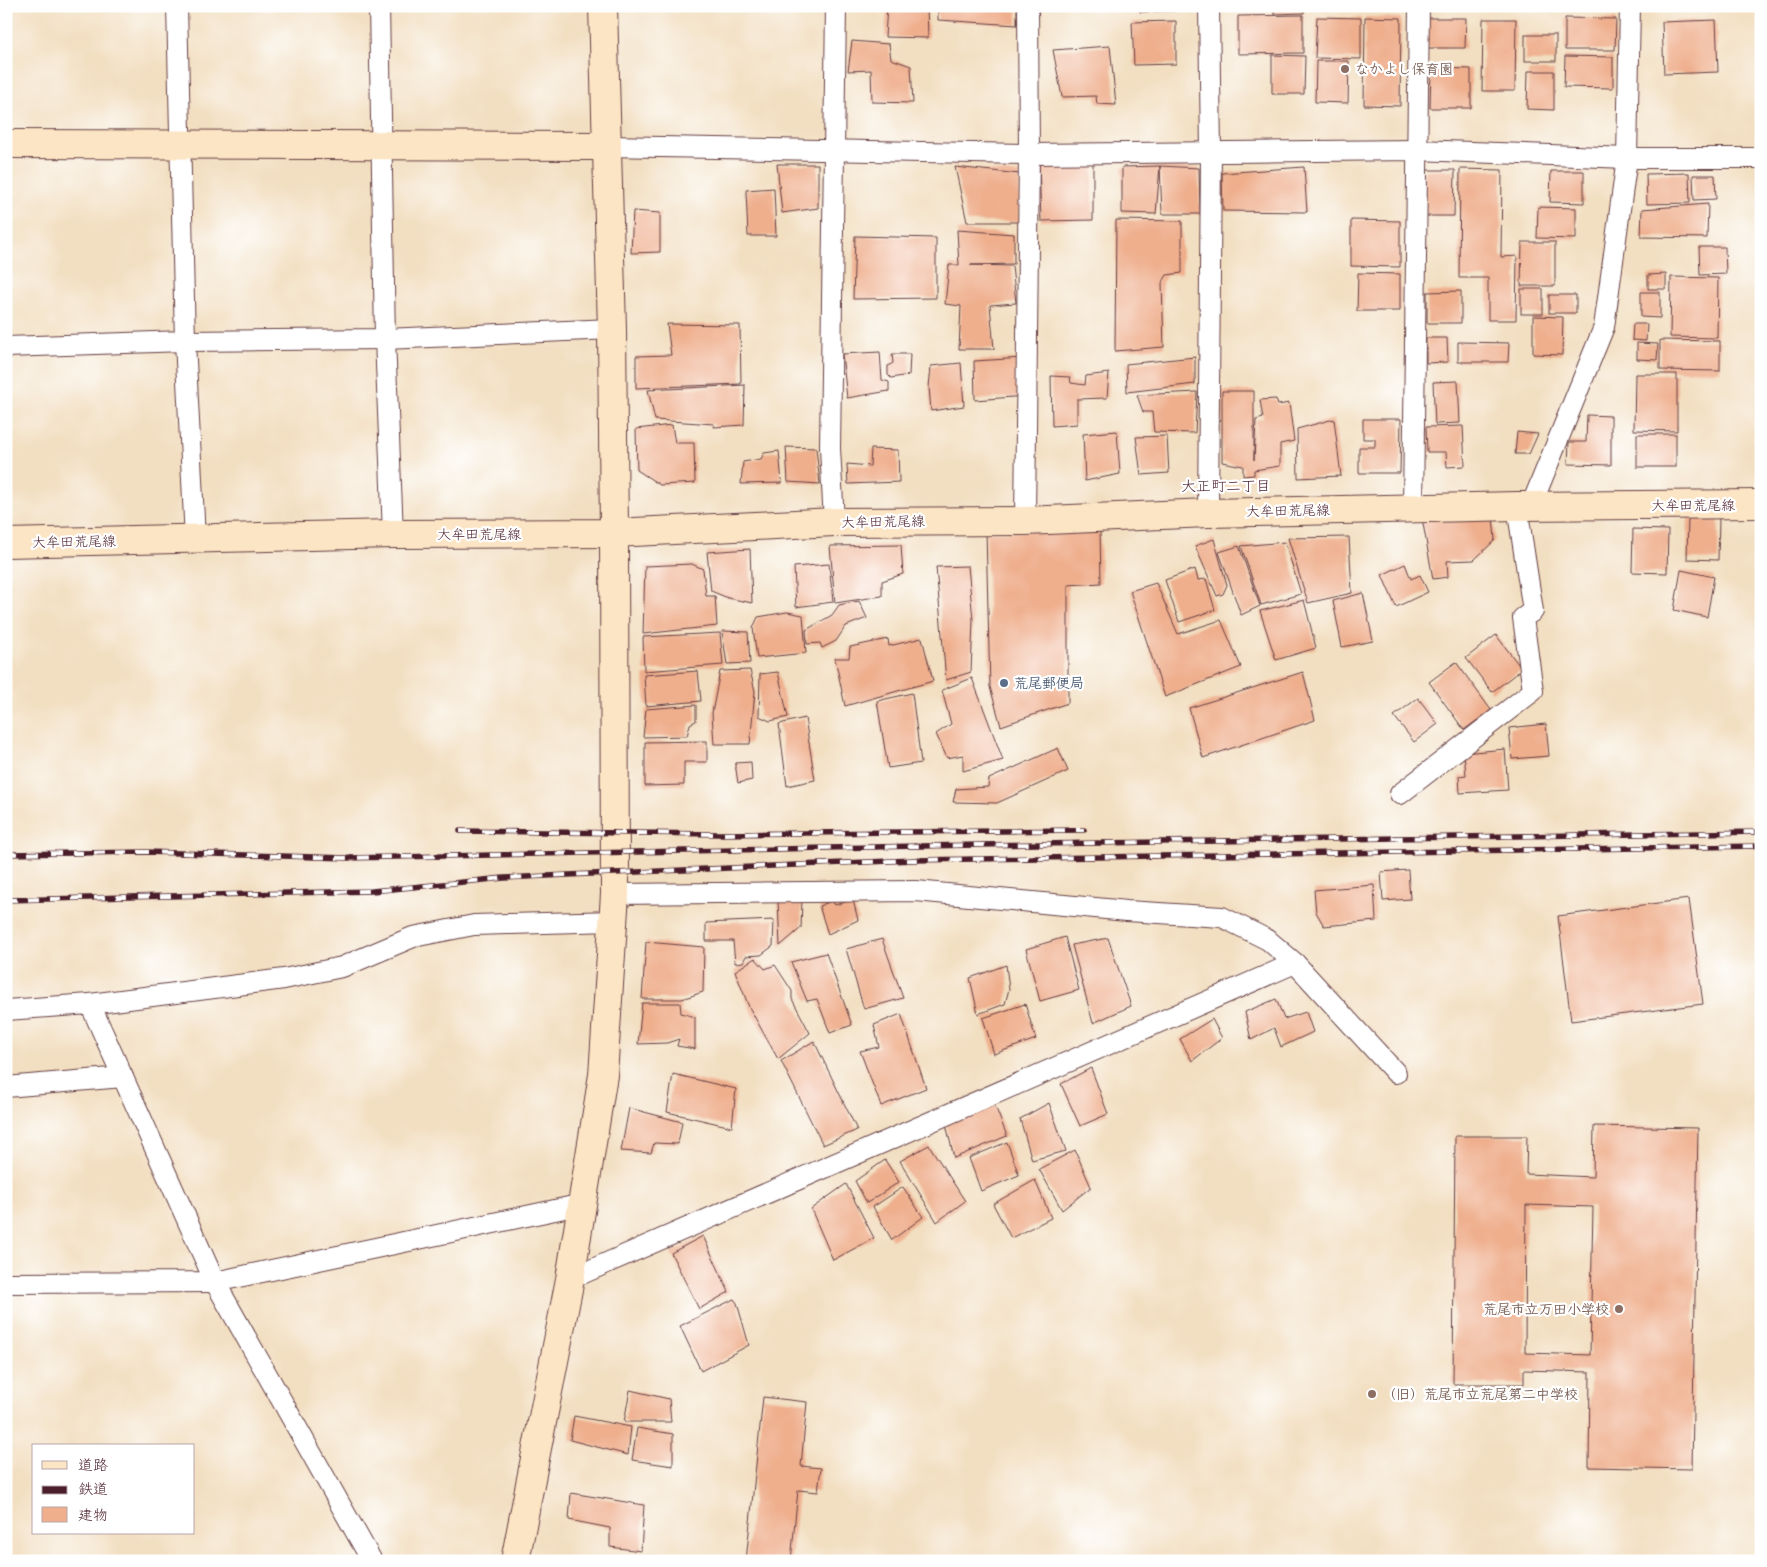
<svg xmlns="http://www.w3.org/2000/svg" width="1767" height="1567" viewBox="0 0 1767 1567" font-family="'Balsamiq Sans','Klee One',sans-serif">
  <rect width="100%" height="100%" fill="#fff"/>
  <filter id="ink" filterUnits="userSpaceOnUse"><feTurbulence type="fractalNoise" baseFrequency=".02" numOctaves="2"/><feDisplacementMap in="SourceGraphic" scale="10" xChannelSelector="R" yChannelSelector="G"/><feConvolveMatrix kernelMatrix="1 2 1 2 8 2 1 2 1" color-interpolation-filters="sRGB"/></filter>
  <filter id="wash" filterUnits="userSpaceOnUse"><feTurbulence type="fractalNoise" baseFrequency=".0096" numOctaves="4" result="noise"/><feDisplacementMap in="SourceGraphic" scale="20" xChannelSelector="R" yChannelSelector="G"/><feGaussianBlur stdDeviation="1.12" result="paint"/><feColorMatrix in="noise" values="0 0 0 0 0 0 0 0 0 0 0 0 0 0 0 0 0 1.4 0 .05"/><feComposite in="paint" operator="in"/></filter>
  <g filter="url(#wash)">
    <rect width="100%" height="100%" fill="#f2dec0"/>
    <g id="blocks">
      <g fill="#efaf8d" fill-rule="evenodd">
        <polygon points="887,6 927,6 928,38 885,37"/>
        <polygon points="938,6 1017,6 1017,25 938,20"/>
        <polygon points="1139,6 1175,6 1175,11 1140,12"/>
        <polygon points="1274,6 1304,6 1304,13 1274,14"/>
        <polygon points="1308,6 1342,6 1342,10 1308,9"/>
        <polygon points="1303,15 1303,53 1238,54 1238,16"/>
        <polygon points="1317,17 1361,18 1361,59 1315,58"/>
        <polygon points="1365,17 1401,18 1400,106 1364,105"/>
        <polygon points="1427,18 1466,18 1465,48 1427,48"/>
        <polygon points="1565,18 1616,19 1615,50 1565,50"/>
        <polygon points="1483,19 1516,19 1515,91 1482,91"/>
        <polygon points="1716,20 1718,72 1664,74 1662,22"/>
        <polygon points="1176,21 1176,64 1134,65 1132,22"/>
        <rect x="1525" y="35" width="31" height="26"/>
        <polygon points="852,41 889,44 891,59 911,66 913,103 872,102 871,70 848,71"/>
        <polygon points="1110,46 1116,105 1097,104 1096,96 1062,97 1053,50"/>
        <polygon points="1272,55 1305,56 1304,94 1272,94"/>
        <polygon points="1565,56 1613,57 1613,88 1564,87"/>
        <polygon points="1316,61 1349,61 1348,103 1315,102"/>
        <polygon points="1431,68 1471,69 1471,108 1430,108"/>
        <polygon points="1528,71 1554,71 1554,110 1527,109"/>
        <polygon points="1039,162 1093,162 1093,220 1041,221"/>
        <polygon points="777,164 818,164 818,208 782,213"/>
        <polygon points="1160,166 1156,214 1122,213 1122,167"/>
        <polygon points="1160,166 1199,168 1200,214 1162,214"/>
        <polygon points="955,167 1020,174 1019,222 967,222"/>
        <polygon points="1304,167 1307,212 1223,211 1222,173"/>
        <polygon points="1460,169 1502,170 1501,257 1517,256 1516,320 1488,320 1488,278 1459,278"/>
        <polygon points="1425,170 1455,170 1454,216 1424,216"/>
        <polygon points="1551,171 1584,171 1584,203 1550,202"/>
        <polygon points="1689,173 1690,203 1647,204 1646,174"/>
        <polygon points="1693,175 1715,175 1716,199 1694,200"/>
        <polygon points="774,188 776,236 748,236 746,190"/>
        <polygon points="1708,204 1707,238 1641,237 1642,209"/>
        <polygon points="1538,207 1576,208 1576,239 1537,238"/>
        <polygon points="633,211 660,213 660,252 631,253"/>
        <polygon points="1116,220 1182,221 1182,273 1167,275 1162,283 1164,347 1115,351"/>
        <polygon points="1351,220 1400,221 1400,267 1351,266"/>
        <polygon points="957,230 1014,234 1014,264 970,265 1012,266 1016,303 990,305 994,349 959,349 961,306 945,304 949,265 959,265"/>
        <polygon points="855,236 936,238 936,298 853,299"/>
        <polygon points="1522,242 1555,242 1555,286 1521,286"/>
        <polygon points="1699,247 1725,247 1726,274 1700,275"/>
        <polygon points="1358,273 1400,274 1400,311 1357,311"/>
        <polygon points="1666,274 1666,289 1648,289 1648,275"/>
        <polygon points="1671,277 1718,278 1717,338 1670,337"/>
        <rect x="1521" y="289" width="22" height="25"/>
        <polygon points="1461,291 1461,323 1427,323 1427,292"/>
        <polygon points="1641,292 1660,292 1660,318 1641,317"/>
        <rect x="1549" y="295" width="27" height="18"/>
        <polygon points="1533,316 1563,317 1562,355 1533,354"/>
        <polygon points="667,324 740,325 741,384 636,388 636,356 671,355"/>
        <polygon points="1633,324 1647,324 1646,341 1632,340"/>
        <polygon points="1426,338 1447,338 1448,362 1426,363"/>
        <polygon points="1660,340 1720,341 1720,371 1660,370"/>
        <polygon points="1458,342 1509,343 1508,362 1458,362"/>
        <polygon points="1637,343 1658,344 1657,360 1637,359"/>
        <polygon points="880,352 882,380 889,382 889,391 847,398 842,354"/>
        <polygon points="892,354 910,354 909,375 891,378 888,375 888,366 893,363"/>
        <polygon points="1195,357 1195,384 1127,392 1126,364"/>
        <polygon points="1024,358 1025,396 975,400 974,361"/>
        <polygon points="961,363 964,406 931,411 929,387 931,366"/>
        <polygon points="1109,373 1107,398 1077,399 1077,424 1052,426 1051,376 1070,377 1071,383 1085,385 1086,376"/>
        <polygon points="1635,374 1677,374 1677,431 1634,430"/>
        <polygon points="1458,381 1460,423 1435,424 1433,382"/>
        <polygon points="745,385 744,425 714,427 714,424 655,420 648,390"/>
        <polygon points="1222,391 1254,391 1254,460 1256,420 1263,418 1260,400 1276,399 1278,405 1289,403 1294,441 1280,444 1280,466 1254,470 1254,475 1243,476 1243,466 1222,462"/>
        <polygon points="1197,392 1195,433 1154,432 1152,412 1143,412 1137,395"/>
        <polygon points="1587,415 1611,416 1611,465 1568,464 1569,442 1586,442"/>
        <polygon points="1334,419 1341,476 1298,478 1297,429"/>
        <polygon points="1363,419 1401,419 1400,473 1359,473 1359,447 1375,447 1375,439 1363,439"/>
        <polygon points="672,425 675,443 694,443 695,483 660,485 637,470 636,429"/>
        <polygon points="1463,426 1465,466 1447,467 1446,452 1427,452 1426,427"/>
        <polygon points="1117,431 1120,474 1085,481 1083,434"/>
        <polygon points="1517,432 1538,434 1529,454 1515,454"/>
        <rect x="1637" y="434" width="39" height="33"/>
        <polygon points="1167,436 1169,473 1141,475 1136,437"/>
        <polygon points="786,447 816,448 820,484 788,482"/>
        <polygon points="871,449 898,450 899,482 848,484 847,464 870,466"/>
        <polygon points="779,451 782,483 741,484 743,462 761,459 764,453"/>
        <polygon points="1493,516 1495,540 1474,560 1447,561 1448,577 1433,579 1422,518"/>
        <polygon points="1688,517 1719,518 1718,560 1687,559"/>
        <polygon points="1633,529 1668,530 1667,573 1632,572"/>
        <polygon points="1100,530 1101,583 1068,585 1068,703 1001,726 990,687 986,532"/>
        <polygon points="1349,537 1352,593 1308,603 1288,538"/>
        <polygon points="1214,539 1227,585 1223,594 1217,596 1195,546"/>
        <polygon points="1285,542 1301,594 1261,605 1241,546"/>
        <polygon points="901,545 903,574 882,581 882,596 835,603 830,546"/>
        <polygon points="1239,546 1260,606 1241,615 1219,552"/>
        <polygon points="750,549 752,603 728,598 711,591 707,552"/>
        <polygon points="692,564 703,569 706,596 715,596 717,626 643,634 645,566"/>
        <polygon points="829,564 833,602 796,607 794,567"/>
        <polygon points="1405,564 1411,579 1420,575 1428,592 1396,607 1382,575"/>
        <polygon points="968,566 973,620 971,672 946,680 936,567"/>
        <polygon points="1195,569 1198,580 1206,579 1215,610 1179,622 1165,580"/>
        <polygon points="1681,570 1714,577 1707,617 1674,610"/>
        <polygon points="1156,583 1178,634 1221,620 1241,667 1165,697 1130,591"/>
        <polygon points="1363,593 1373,641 1342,647 1333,601"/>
        <polygon points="1304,600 1316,648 1276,660 1260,611"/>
        <polygon points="859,601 867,618 846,626 836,641 822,648 820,643 807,644 806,630 832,615 839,605"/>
        <polygon points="787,612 803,615 806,653 757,658 753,628 758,617"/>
        <polygon points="722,631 748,632 750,663 727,664"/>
        <polygon points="720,633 723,665 644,671 643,637"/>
        <polygon points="1496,635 1522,669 1492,692 1466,658"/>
        <polygon points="922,638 933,681 845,706 835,658 849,658 850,647 888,639 889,646"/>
        <polygon points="1456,662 1491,710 1464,730 1429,682"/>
        <polygon points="750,670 755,691 750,744 714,744 712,713 720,671"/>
        <polygon points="698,671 701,701 646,706 644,675"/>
        <polygon points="778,672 788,717 770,721 759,716 760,674"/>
        <polygon points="1303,672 1315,720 1203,758 1189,708"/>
        <polygon points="972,678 1003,760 963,771 963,755 947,758 936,734 951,724 942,690"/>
        <polygon points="912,693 921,763 888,768 877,701"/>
        <polygon points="1418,698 1438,724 1414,742 1394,716"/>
        <polygon points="696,705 696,721 690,724 687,736 643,737 646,709"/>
        <polygon points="805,718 815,780 787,786 779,724"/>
        <polygon points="1546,724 1549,756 1512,759 1509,728"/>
        <polygon points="707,741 707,762 684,762 684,785 645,786 645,742"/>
        <polygon points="1058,748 1068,771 997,803 953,802 956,789 988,787 989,779"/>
        <polygon points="1505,749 1508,790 1460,793 1459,776 1466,775 1464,753"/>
        <polygon points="751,762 752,780 738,783 735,763"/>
        <polygon points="1408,870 1410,899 1383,901 1381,872"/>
        <polygon points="1374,885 1376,921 1324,926 1316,912 1314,890"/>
        <polygon points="1689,899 1703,1004 1571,1021 1558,916"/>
        <polygon points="802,900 801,928 780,946 778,901"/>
        <polygon points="853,900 858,920 828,934 819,906 832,901 835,905"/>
        <polygon points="774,920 773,946 761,955 746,956 743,962 735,963 733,941 706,941 706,923"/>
        <polygon points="1065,937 1079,990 1040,1001 1026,949"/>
        <polygon points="1108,938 1131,1006 1093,1023 1072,945"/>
        <polygon points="882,939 903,998 864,1009 846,949"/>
        <polygon points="646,942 704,947 703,992 682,999 642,999"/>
        <polygon points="826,953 852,1025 830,1033 817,999 807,1001 791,962"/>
        <polygon points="755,958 765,969 775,965 792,991 792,999 810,1033 778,1059 749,1007 735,971"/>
        <polygon points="1006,965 1009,989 1005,1004 978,1014 970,978"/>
        <polygon points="1276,999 1284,1019 1306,1012 1313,1032 1281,1047 1274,1028 1251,1040 1245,1012"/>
        <polygon points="642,1003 680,1003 681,1013 695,1017 695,1049 677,1046 679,1039 667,1043 638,1044"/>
        <polygon points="1025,1004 1036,1039 994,1054 983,1018"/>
        <polygon points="901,1014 926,1088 881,1106 860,1051 879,1047 874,1025"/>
        <polygon points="1212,1019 1222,1038 1192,1061 1180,1039"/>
        <polygon points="814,1041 857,1130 823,1145 781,1061"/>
        <polygon points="1091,1068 1108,1114 1080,1126 1061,1084"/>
        <polygon points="673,1074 736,1089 732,1127 667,1112"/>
        <polygon points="993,1101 1007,1136 954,1158 946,1124"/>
        <polygon points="1049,1103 1066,1151 1032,1160 1020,1119"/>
        <polygon points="629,1108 682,1122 678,1144 654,1143 651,1153 621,1151"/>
        <path d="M1594,1126L1698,1128L1692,1469L1589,1467L1590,1372L1524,1370V1384H1453L1455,1136H1527L1526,1174L1593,1177ZM1526,1205L1593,1207L1590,1355L1525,1353Z"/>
        <polygon points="1007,1142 1019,1175 981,1191 969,1158"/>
        <polygon points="929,1145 965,1201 937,1222 900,1161"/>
        <polygon points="1075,1150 1091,1187 1062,1210 1039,1169"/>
        <polygon points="885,1160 899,1182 867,1203 855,1181"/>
        <polygon points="1035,1180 1051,1218 1011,1238 993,1204"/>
        <polygon points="846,1184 874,1238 833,1260 811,1209"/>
        <polygon points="903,1187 923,1217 892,1240 873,1207"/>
        <polygon points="703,1236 729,1292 699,1309 671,1253"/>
        <polygon points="734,1299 737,1303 749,1345 701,1371 680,1326"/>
        <polygon points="630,1390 669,1399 671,1422 624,1422"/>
        <polygon points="763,1397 807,1402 801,1466 821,1468 818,1492 798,1490 791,1561 746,1561"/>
        <polygon points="574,1416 631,1427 628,1455 570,1440"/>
        <polygon points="637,1428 673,1434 673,1466 632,1460"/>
        <polygon points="571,1493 644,1505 641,1551 610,1547 610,1528 569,1520"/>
      </g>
    </g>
  </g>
  <g filter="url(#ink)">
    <use href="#blocks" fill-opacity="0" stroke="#633c41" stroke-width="1"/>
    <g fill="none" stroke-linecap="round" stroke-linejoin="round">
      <g stroke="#633c41" stroke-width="22">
        <g id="street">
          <polyline points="177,6 185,341 195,539"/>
          <polyline points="379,6 385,339 393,534"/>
          <polyline points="606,146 1029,154 1417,150 1627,158 1761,158"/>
          <polyline points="6,347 185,341 385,339 612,329"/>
          <polyline points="1531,506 1604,327 1627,158 1630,6"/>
          <polyline points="1413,509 1419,6"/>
          <polyline points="1208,513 1211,152 1209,6"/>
          <polyline points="1025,521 1029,154 1028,6"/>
          <polyline points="834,522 830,448 836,6"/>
          <polyline points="1400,794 1533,691 1523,618 1533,611 1517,506"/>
          <polyline points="615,894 916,891 1127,911 1222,917 1268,940 1295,963 1396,1073"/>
          <polyline points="90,1004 215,1282 372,1561"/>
          <polyline points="6,1010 90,1004 284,979 342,967 413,937 474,925 613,921"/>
          <polyline points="6,1087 123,1077"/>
          <polyline points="570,1279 1295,963"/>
          <polyline points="6,1283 215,1282 583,1204"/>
        </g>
      </g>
      <g stroke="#633c41" stroke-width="30">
        <g id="secondary">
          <polyline points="6,144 606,146"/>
          <polyline points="6,543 393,534 614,533 834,522 1025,521 1208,513 1517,506 1761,504"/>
          <polyline points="515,1561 570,1279 603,1075 615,894 614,533 612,329 603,6"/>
        </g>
      </g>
      <use href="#street" stroke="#fff" stroke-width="20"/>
      <use href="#secondary" stroke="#fce5c4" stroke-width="28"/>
      <g stroke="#4a1f2b" stroke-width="5.5">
        <g id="rail">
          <polyline points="460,831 720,834 1084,830"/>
          <polyline points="6,854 146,852 348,858 920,846 1761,832"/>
          <polyline points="6,900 372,891 504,878 568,875 914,860 1761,846"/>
        </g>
      </g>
      <use href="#rail" stroke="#fff" stroke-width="4" stroke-dasharray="11" stroke-linecap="butt"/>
    </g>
  </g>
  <g fill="#8d6e63" stroke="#fff" stroke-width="2">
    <circle cx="1345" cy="69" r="5"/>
    <circle cx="1619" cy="1309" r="5"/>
    <circle cx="1372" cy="1394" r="5"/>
  </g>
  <circle fill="#5c6f8a" stroke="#fff" stroke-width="2" cx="1004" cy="683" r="5"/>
  <g text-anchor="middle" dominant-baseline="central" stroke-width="4.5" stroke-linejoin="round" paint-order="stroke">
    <g font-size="14" font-weight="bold" fill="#785e54" stroke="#fff" text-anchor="start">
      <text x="1355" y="69">なかよし保育園</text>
      <text x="1609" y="1309" text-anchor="end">荒尾市立万田小学校</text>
      <text x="1382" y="1394">（旧）荒尾市立荒尾第二中学校</text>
    </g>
    <g font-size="14" fill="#4a1f2b" stroke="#fff">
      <text x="1693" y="505">大牟田荒尾線</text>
      <text transform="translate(1288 511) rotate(-1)">大牟田荒尾線</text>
      <text transform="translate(883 522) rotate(-1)">大牟田荒尾線</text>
      <text x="479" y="534">大牟田荒尾線</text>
      <text transform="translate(74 542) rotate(-1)">大牟田荒尾線</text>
    </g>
    <g font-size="14" font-weight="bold" fill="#4e5e75" stroke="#fff" text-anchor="start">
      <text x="1014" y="683">荒尾郵便局</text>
    </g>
    <g font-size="15" fill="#4a1f2b" stroke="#fff">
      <text x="1226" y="486">大正町二丁目</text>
    </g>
  </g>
  <rect width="1767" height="1567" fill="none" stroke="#fff" stroke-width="25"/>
  <rect x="32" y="1444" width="162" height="90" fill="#ffffff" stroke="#b7a5aa"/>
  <rect x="42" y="1461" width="25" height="8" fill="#fce5c4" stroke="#b7a5aa"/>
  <text x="78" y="1470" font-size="15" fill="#4a1f2b">道路</text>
  <rect x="42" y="1486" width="25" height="8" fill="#4a1f2b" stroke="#b7a5aa"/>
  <text x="78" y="1494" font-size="15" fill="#4a1f2b">鉄道</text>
  <rect x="42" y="1507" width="25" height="15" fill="#efaf8d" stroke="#b7a5aa"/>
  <text x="78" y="1520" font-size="15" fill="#4a1f2b">建物</text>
</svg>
